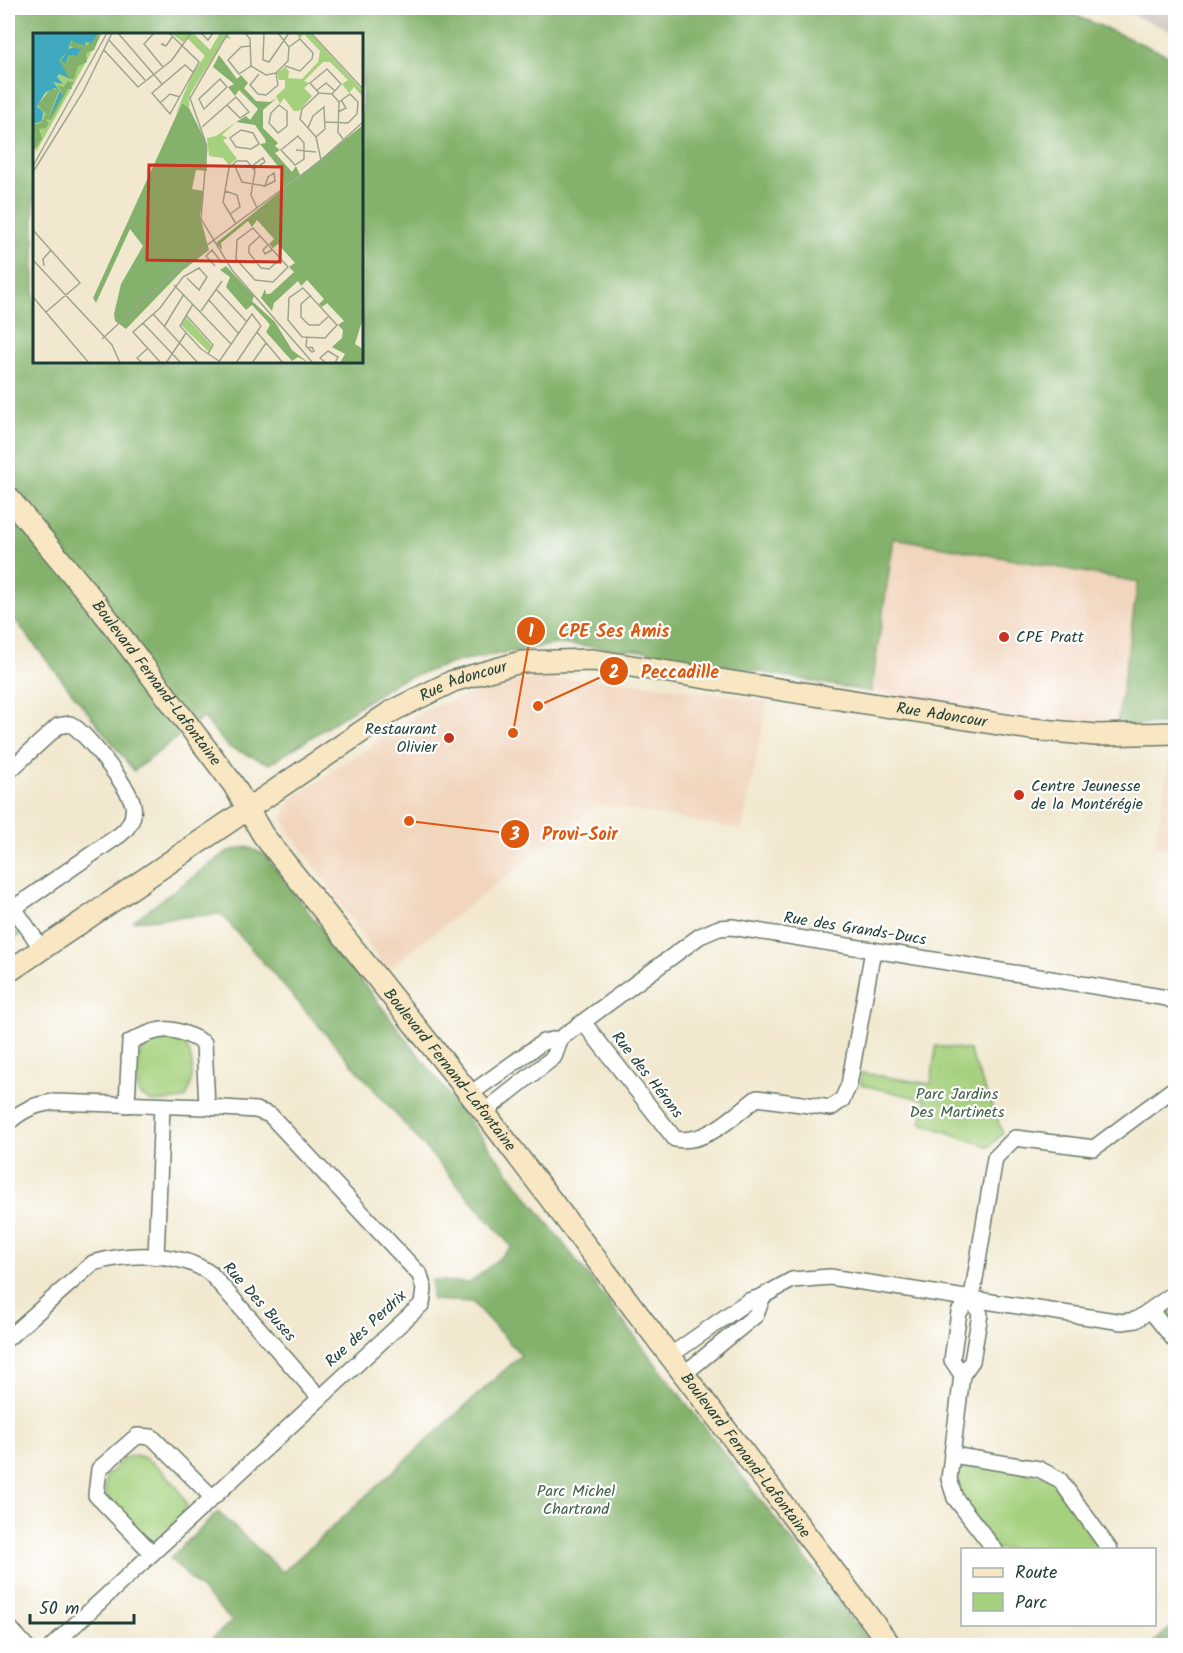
<svg xmlns="http://www.w3.org/2000/svg" width="1183" height="1653" viewBox="0 0 1183 1653" font-family="Kalam,sans-serif">
  <rect width="100%" height="100%" fill="#fff"/>
  <filter id="ink" filterUnits="userSpaceOnUse"><feTurbulence type="fractalNoise" baseFrequency=".0167" numOctaves="2"/><feDisplacementMap in="SourceGraphic" scale="12" xChannelSelector="R" yChannelSelector="G"/><feConvolveMatrix kernelMatrix="1 2 1 2 8 2 1 2 1" color-interpolation-filters="sRGB"/></filter>
  <filter id="wash" filterUnits="userSpaceOnUse"><feTurbulence type="fractalNoise" baseFrequency=".008" numOctaves="4" result="noise"/><feDisplacementMap in="SourceGraphic" scale="24" xChannelSelector="R" yChannelSelector="G"/><feGaussianBlur stdDeviation="1.35" result="paint"/><feColorMatrix in="noise" values="0 0 0 0 0 0 0 0 0 0 0 0 0 0 0 0 0 1.4 0 .05"/><feComposite in="paint" operator="in"/></filter>
  <g filter="url(#wash)">
    <rect width="100%" height="100%" fill="#f1e8cf"/>
    <g fill="#f1d5bd">
      <polygon points="894,538 1138,582 1117,725 1055,725 871,692"/>
      <polygon points="538,677 618,681 768,700 742,830 598,804 387,970 282,819 292,798 421,712 478,691"/>
      <polygon points="1175,754 1176,754 1175,849 1154,845 1170,755"/>
    </g>
    <polygon fill="#cec1ba" points="1116,8 1175,8 1175,33"/>
    <g fill="#a5d07d" stroke="#628658" stroke-width="1.5">
      <polygon points="8,922 17,927 21,934 8,942"/>
      <path d="M156,1040C165,1040 176,1038 184,1044C196,1056 193,1087 185,1099L152,1102L139,1094C134,1073 134,1050 156,1040Z"/>
      <polygon points="936,1046 969,1050 1003,1133 989,1147 921,1123 926,1100 861,1085 861,1073 931,1084"/>
      <polygon points="1175,1292 1175,1342 1151,1311"/>
      <path d="M134,1455C153,1456 188,1492 187,1512L155,1541L148,1540L105,1495L106,1476L125,1458Z"/>
      <polygon points="952,1455 1060,1480 1110,1549 995,1549 955,1498"/>
    </g>
    <g fill="#84b26c" stroke="#527850" stroke-width="1.5" fill-rule="evenodd">
      <path d="M8,8H1058L1175,58V724L1117,725L1138,582L894,538L871,692L645,651L557,644L459,661L398,681L270,764L228,747L203,717L134,771L8,611ZM34,34H362V362H34Z"/>
      <polygon points="247,847 264,854 872,1645 205,1645 232,1621 170,1558 218,1512 283,1572 521,1355 472,1302 432,1300 432,1280 470,1283 512,1247 221,914 133,921 228,851"/>
      <polygon points="1175,1624 1175,1645 1151,1645"/>
    </g>
  </g>
  <g filter="url(#ink)">
    <g fill="none" stroke-linecap="round" stroke-linejoin="round">
      <g stroke="#68796a" stroke-width="18">
        <g id="street">
          <path d="M8,772L58,726L70,724C84,730 131,790 133,805C135,817 130,826 121,834L8,912"/>
          <polyline points="14,908 42,949"/>
          <path d="M583,1022L675,1139C706,1145 733,1116 757,1098L831,1108L842,1100L849,1085L873,950"/>
          <polyline points="470,1094 543,1042 561,1038 700,936 719,928 732,927 1167,998 1176,1003"/>
          <path d="M127,1105L130,1042C161,1025 174,1026 204,1043L207,1107"/>
          <polyline points="484,1112 554,1057 561,1038"/>
          <path d="M8,1123C22,1110 34,1105 53,1102L207,1107L256,1110L270,1115L420,1275L424,1289L422,1304L52,1646"/>
          <polyline points="156,1257 162,1106"/>
          <polyline points="1151,1311 1176,1342"/>
          <path d="M8,1338L93,1263C129,1253 180,1251 211,1274L320,1398"/>
          <polyline points="671,1355 748,1301 763,1296 792,1280 830,1277 1122,1322 1136,1320 1176,1292"/>
          <polyline points="685,1373 756,1315 763,1296"/>
          <polyline points="962,1375 952,1360 959,1312 972,1297 995,1158 1015,1138 1094,1148 1176,1087"/>
          <polyline points="952,1455 962,1375 972,1361 980,1314 972,1297"/>
          <polyline points="995,1550 955,1498 949,1479 952,1455 1039,1469 1060,1480 1110,1550"/>
          <polyline points="152,1553 96,1495 99,1469 137,1436 152,1437 212,1497"/>
          <polyline points="8,1626 26,1646"/>
        </g>
      </g>
      <g stroke="#68796a" stroke-width="24">
        <g id="secondary">
          <path id="s1" d="M8,497L96,603L233,784L263,835L484,1112L891,1646"/>
          <path id="s2" d="M8,972L392,711L453,681L521,662L593,660L1031,729L1096,735L1176,733"/>
        </g>
      </g>
      <use href="#street" stroke="#fff" stroke-width="15"/>
      <use href="#secondary" stroke="#f9e7c3" stroke-width="21"/>
    </g>
  </g>
  <g fill="#c8321e" stroke="#fff" stroke-width="2">
    <circle cx="1004" cy="637" r="6"/>
    <circle cx="449" cy="738" r="6"/>
    <circle cx="1019" cy="795" r="6"/>
  </g>
  <g text-anchor="middle" dominant-baseline="central" stroke-width="4.5" stroke-linejoin="round" paint-order="stroke">
    <g font-size="16" fill="#1f3d34" stroke="#fff" text-anchor="start">
      <text x="1016" y="637">CPE Pratt</text>
      <text x="437" y="729" text-anchor="end">Restaurant<tspan x="437" dy="18">Olivier</tspan></text>
      <text x="1031" y="786">Centre Jeunesse<tspan x="1031" dy="18">de la Montérégie</tspan></text>
    </g>
    <g font-size="16" fill="#1f3d34" stroke="#fff">
      <text stroke="none"><textPath href="#s2" startOffset="542">Rue Adoncour</textPath></text>
      <text stroke="none"><textPath href="#s1" startOffset="238">Boulevard Fernand-Lafontaine</textPath></text>
      <text stroke="none"><textPath href="#s2" startOffset="1028">Rue Adoncour</textPath></text>
      <text transform="translate(855 929) rotate(9)">Rue des Grands-Ducs</text>
      <text stroke="none"><textPath href="#s1" startOffset="724">Boulevard Fernand-Lafontaine</textPath></text>
      <text transform="translate(647 1075) rotate(52)">Rue des Hérons</text>
      <text transform="translate(259 1302) rotate(48)">Rue Des Buses</text>
      <text transform="translate(366 1329) rotate(-43)">Rue des Perdrix</text>
      <text stroke="none"><textPath href="#s1" startOffset="1210">Boulevard Fernand-Lafontaine</textPath></text>
    </g>
    <g font-size="16" fill="#406246" stroke="#fff">
      <text x="957" y="1094">Parc Jardins<tspan x="957" dy="18">Des Martinets</tspan></text>
      <text x="576" y="1491">Parc Michel<tspan x="576" dy="18">Chartrand</tspan></text>
    </g>
  </g>
  <g transform="translate(33 33)">
    <rect width="330" height="330" fill="#f1e8cf"/>
    <path d="M40,0H69L3,119L0,91L10,86L6,76ZM138,0H160L177,17L187,0H194L198,6L192,5L157,61L156,75L149,70L142,83L160,39L172,23L154,5L150,9ZM264,0H277L330,58V64L321,54L316,60L309,51L315,47L297,29H290L271,48L277,50L271,55L279,63L266,78H261L251,65L247,71L243,63L252,55V47H246L244,40L252,34L256,38L255,45L269,46L285,29L287,18L271,1L266,6ZM203,89L189,102L195,105L190,107L204,126L196,132L190,125L176,123L174,105L183,103ZM153,284L179,313L176,319L148,292Z" fill="#a5d07d"/>
    <path d="M68,0L61,17L53,20L54,29L45,33L41,46H35L26,27L31,21L28,28L35,29L36,22L44,23L48,18L36,12L40,8L53,13ZM186,22L204,46L208,42L215,50L211,55L223,68L237,69L244,65L230,77V95L245,110L242,113L247,117L242,120L259,139L263,133L267,142L250,155L249,138L227,111L233,110L232,106L222,92L203,89L213,83L217,87L225,76L206,57L202,63L195,54L201,51L180,34ZM35,48L42,50L38,52L39,56H35L18,87L12,86L16,90L13,95L6,96L9,106L0,118V92L8,90L13,81L4,72L18,56L26,57L15,85L30,61L24,52L30,54ZM149,70L156,75L173,109L174,138L163,137L159,156L171,158L167,183L176,217L149,238L93,296L82,288L81,281L88,251L110,213L97,196L63,270L60,265ZM330,92V285L322,311L330,316V330H307L312,321L299,314L309,305L310,297L305,292L311,288L294,270L289,274L286,271L291,266L274,247L268,253L265,248L241,270L239,278L228,265L232,256L233,261H237L261,239L256,234L262,230L245,211L240,215L236,211L241,206L224,187L219,194L215,188L188,210L189,217L183,210ZM193,233L221,263L219,268L242,289L259,317L276,330L265,324L259,328L233,299L237,292L233,287L219,272L213,277L193,254L197,244L187,237Z" fill="#84b26c"/>
    <path d="M0,0H66L58,10L52,9L53,13L38,8L35,16L42,14L48,17L44,23L36,22L33,30L28,28L33,20L26,27L36,45L26,41L24,44L30,51L20,49L30,62L16,85L27,58L22,55L13,59L4,73L10,79L9,88L0,91Z" fill="#3fa9bf"/>
    <path fill="none" stroke="#9da491" stroke-width="1.5" d="M85,0L129,51M121,0L111,11L130,34M136,0L166,29L137,81L119,60L152,32L160,39M168,0L175,7L180,0M195,0L157,65L174,113L168,186L199,237L280,330M212,0L217,6L218,33L233,42L243,40L255,28L256,14L245,0M231,0L230,27L236,29L256,0M278,0L330,56M75,6L112,47M133,13L128,11H130L133,13L140,3M217,13L208,14L195,27L206,41L218,33M71,17L105,54L139,27L158,0M252,33L267,38L279,26L280,20L267,6L256,14M226,41L217,52L225,61L233,62L245,52L243,40M187,46L194,54L171,76L166,66ZM283,58L293,50L302,58M286,60L277,50L294,36L308,51L299,61M127,70L137,61L147,64M246,72L254,78V93L245,100L236,90L238,80ZM305,79L313,75L308,67M292,89L315,90L324,81L325,69L317,61L306,69M169,94L203,64L216,79L207,85L194,72M275,95L280,83L291,74L292,96L283,104M208,97L220,100L226,111L218,116L203,114L197,105ZM265,103L271,110V126L262,132L248,117ZM263,117L283,119M288,127L283,104L267,86L269,76L286,60L299,61L306,69L305,99L310,106M201,131L209,149L232,153M0,133L74,0M219,133L230,125L232,129L221,136M0,139L50,59L79,0M241,140L242,148L232,153L235,144ZM192,158L204,162L207,174L197,181M203,191L190,169L196,135L204,128H214L222,138L218,162L224,175M220,195L255,234L240,249L222,247L203,226L204,207ZM0,197L47,250L13,279M227,203L216,213V220L228,235L236,236L247,226M235,212L230,217L232,221L239,217M0,227L79,312L87,330M11,233L10,226L18,217M182,233L173,223L179,217L189,230M141,252L198,311M270,255L304,292L292,305L269,304L255,287L256,265ZM183,256L213,288M278,262L268,271V284L276,292H286L296,283M0,264L56,330M176,267L205,300M160,271L147,293L168,316L186,328M168,278L189,248M120,281L165,330M153,282L180,312L175,321M110,290L148,330M131,294L151,261M224,299L250,330M274,304L273,313L279,319L281,318L279,314L275,315M69,306L158,224L287,128L330,89M109,330L104,325L114,316M128,330L100,299L127,275L150,244L166,235L174,244L166,257L154,245M133,330L153,300M185,330L219,281L228,293L203,330M219,330L233,310M293,330L287,325L295,318L305,324L302,330"/>
    <path fill="#c8321e" fill-opacity="0.15" stroke="#c8321e" stroke-width="3" d="M116,132L249,134L247,229L114,227Z"/>
    <rect width="330" height="330" fill="none" stroke="#1f3d34" stroke-width="3"/>
  </g>
  <path fill="none" stroke="#de580e" stroke-width="2" d="M513 733L531 631M538 706L614 671M409 821L515 834"/>
  <g fill="#de580e" stroke="#fff" stroke-width="2">
    <circle cx="513" cy="733" r="6"/>
    <circle cx="538" cy="706" r="6"/>
    <circle cx="409" cy="821" r="6"/>
    <circle cx="531" cy="631" r="15"/>
    <circle cx="614" cy="671" r="15"/>
    <circle cx="515" cy="834" r="15"/>
  </g>
  <g font-size="18" text-anchor="middle" font-weight="bold" fill="#fff">
    <text x="531" y="637">1</text>
    <text x="614" y="678">2</text>
    <text x="515" y="840">3</text>
  </g>
  <g font-size="18" text-anchor="middle" font-weight="bold" fill="#de580e" stroke="#fff" stroke-width="4.5" stroke-linejoin="round" paint-order="stroke">
    <text x="614" y="637">CPE Ses Amis</text>
    <text x="680" y="678">Peccadille</text>
    <text x="580" y="840">Provi-Soir</text>
  </g>
  <rect width="1183" height="1653" fill="none" stroke="#fff" stroke-width="30"/>
  <rect x="961" y="1548" width="195" height="78" fill="#ffffff" stroke="#a5b1ae" stroke-width="1.5"/>
  <rect x="973" y="1568" width="30" height="9" fill="#f9e7c3" stroke="#a5b1ae" stroke-width="1.5"/>
  <text x="1015" y="1578" font-size="18" fill="#1f3d34">Route</text>
  <rect x="973" y="1593" width="30" height="18" fill="#a5d07d" stroke="#a5b1ae" stroke-width="1.5"/>
  <text x="1015" y="1608" font-size="18" fill="#1f3d34">Parc</text>
  <path d="M30 1614v9h104v-9" fill="none" stroke="#1f3d34" stroke-width="3"/>
  <text x="39" y="1614" font-size="18" fill="#1f3d34" stroke="#ffffff" stroke-width="4.5" paint-order="stroke">50 m</text>
</svg>
